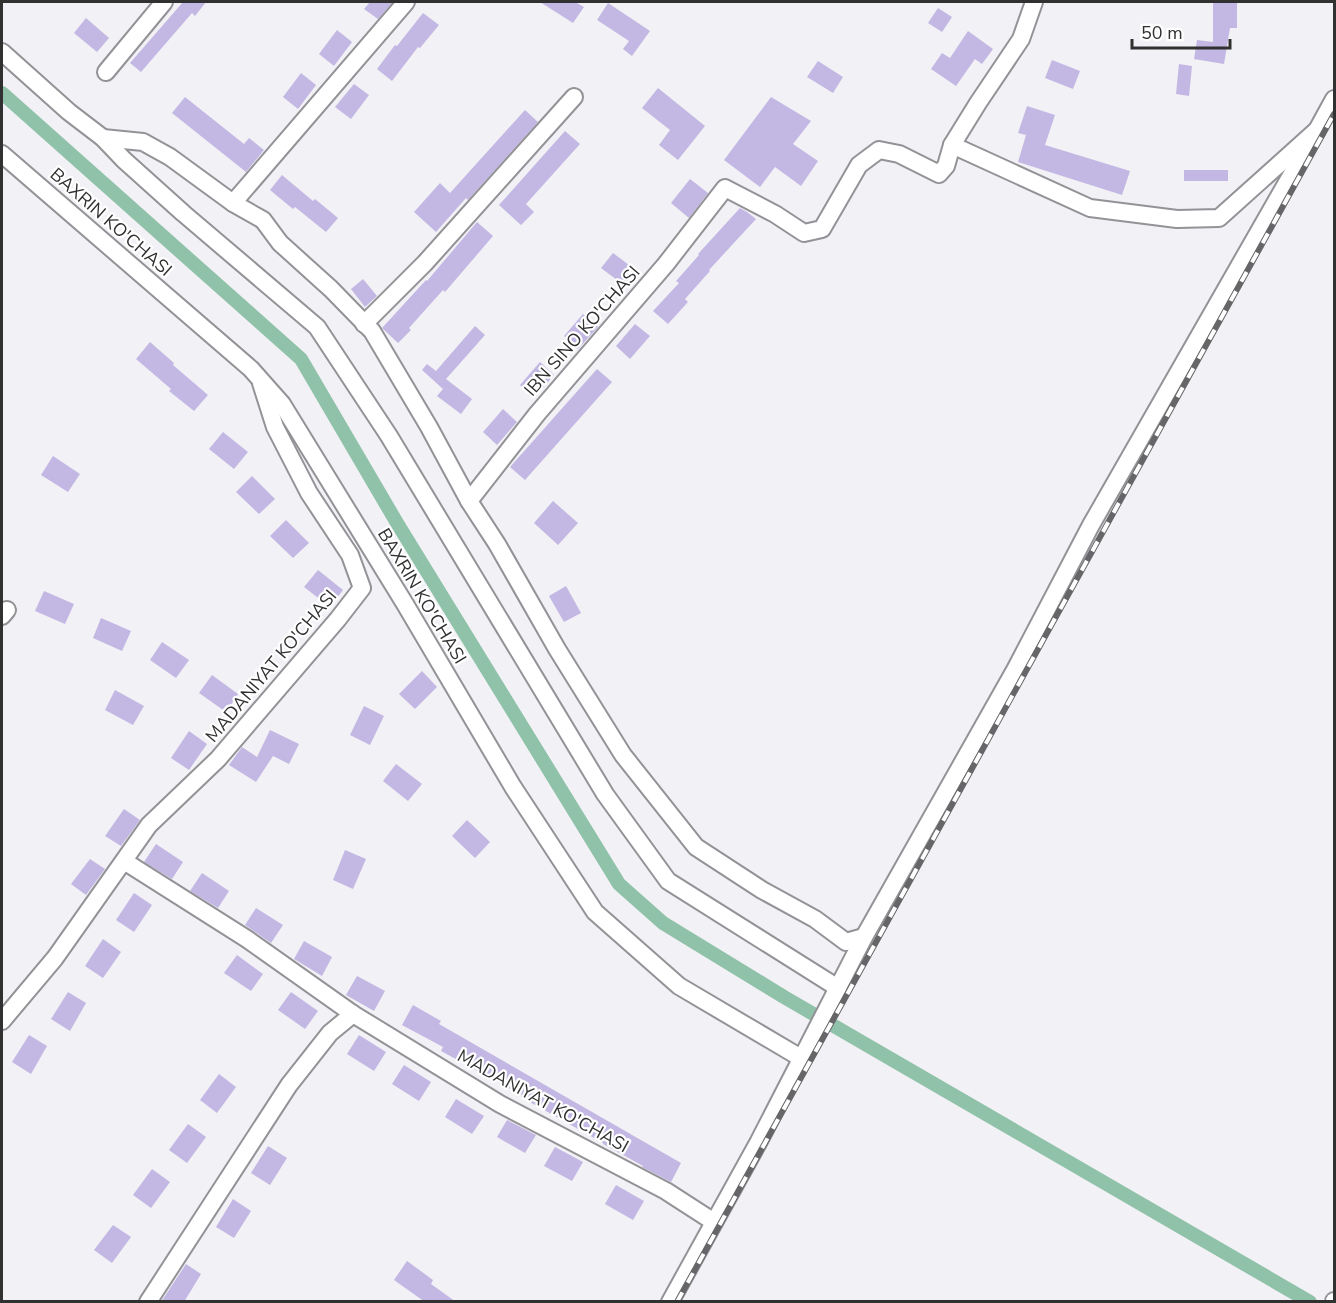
<svg xmlns="http://www.w3.org/2000/svg" width="1336" height="1303" viewBox="0 0 1336 1303" font-family="'Nunito Sans',sans-serif">
  <rect width="100%" height="100%" fill="#f2f1f5"/>
  <g fill="none" stroke-linecap="round" stroke-linejoin="round">
    <polyline stroke="#90c2aa" stroke-width="14" points="2,93 301,359 397,523 619,884 663,923 784,997 1310,1302"/>
  </g>
  <g fill="#c3b8e4">
    <polygon points="183,2 206,2 195,16 192,13 141,72 130,63"/>
    <polygon points="370,2 393,2 378,19 364,9"/>
    <polygon points="540,2 575,2 584,7 573,23"/>
    <polygon points="1213,2 1237,2 1237,28 1230,28 1224,64 1194,59 1197,40 1213,42"/>
    <polygon points="608,3 650,31 632,56 623,49 629,41 597,20"/>
    <polygon points="938,8 952,17 942,32 928,23"/>
    <polygon points="423,13 439,25 420,48 418,47 392,81 377,69 395,45 397,46"/>
    <polygon points="86,18 109,38 97,52 74,33"/>
    <polygon points="337,30 352,42 334,66 319,54"/>
    <polygon points="968,31 993,49 982,64 975,59 956,86 931,69 942,53 950,58"/>
    <polygon points="1052,60 1080,71 1073,89 1045,78"/>
    <polygon points="818,61 843,77 833,93 807,77"/>
    <polygon points="1179,64 1192,66 1189,96 1176,94"/>
    <polygon points="301,73 316,85 298,109 283,97"/>
    <polygon points="354,84 369,95 351,119 335,107"/>
    <polygon points="658,88 705,126 678,160 659,145 670,130 642,108"/>
    <polygon points="185,97 244,144 249,138 264,150 246,172 172,113"/>
    <polygon points="771,97 811,121 793,144 818,161 801,186 775,167 760,187 724,160"/>
    <polygon points="1027,106 1055,115 1045,145 1130,171 1122,195 1018,162 1026,135 1018,133"/>
    <polygon points="525,110 538,122 468,200 466,198 436,232 414,212 440,183 450,193"/>
    <polygon points="565,131 580,144 526,204 534,212 521,225 499,205"/>
    <rect x="1184" y="170" width="44" height="11"/>
    <polygon points="282,175 313,201 315,199 338,218 326,232 295,207 293,209 270,190"/>
    <polygon points="690,179 708,193 689,218 671,203"/>
    <polygon points="740,208 747,212 756,219 709,270 710,271 685,299 688,302 668,324 653,311 679,283 676,281 699,255 698,254"/>
    <polygon points="477,222 493,236 445,292 443,290 409,328 411,330 398,343 382,328 426,280 427,281"/>
    <polygon points="613,253 637,271 625,286 601,268"/>
    <polygon points="363,279 377,296 365,307 351,289"/>
    <polygon points="583,314 598,327 578,349 564,336"/>
    <polygon points="635,324 650,336 630,359 616,346"/>
    <polygon points="475,326 485,335 446,379 472,399 461,414 437,396 443,389 422,370 427,364 436,371"/>
    <polygon points="150,342 174,363 173,365 208,395 194,411 169,391 171,389 136,359"/>
    <polygon points="540,362 554,375 534,398 520,385"/>
    <polygon points="597,369 612,382 525,480 510,467"/>
    <polygon points="503,409 517,422 497,445 483,432"/>
    <polygon points="223,432 248,452 234,469 209,449"/>
    <polygon points="53,456 80,474 68,492 41,475"/>
    <polygon points="252,476 275,499 259,514 236,492"/>
    <polygon points="553,501 578,523 558,545 534,523"/>
    <polygon points="286,520 309,543 293,558 270,536"/>
    <polygon points="318,570 343,590 330,607 304,587"/>
    <polygon points="566,586 581,613 564,622 549,596"/>
    <polygon points="44,591 74,604 65,624 35,611"/>
    <polygon points="101,618 131,631 122,651 93,638"/>
    <polygon points="162,642 189,660 176,678 150,660"/>
    <polygon points="422,671 437,687 415,709 399,694"/>
    <polygon points="212,675 238,694 226,712 199,693"/>
    <polygon points="115,690 144,706 133,725 105,710"/>
    <polygon points="364,706 384,716 370,745 350,735"/>
    <polygon points="270,730 299,744 289,764 273,756 256,782 229,765 242,747 257,757"/>
    <polygon points="189,731 207,744 189,770 171,758"/>
    <polygon points="396,764 422,784 408,801 383,781"/>
    <polygon points="124,809 140,820 121,846 105,836"/>
    <polygon points="467,820 490,842 475,858 452,836"/>
    <polygon points="156,844 183,862 172,879 144,862"/>
    <polygon points="345,850 366,859 353,889 333,880"/>
    <polygon points="90,859 105,869 86,895 71,884"/>
    <polygon points="202,873 229,891 218,908 190,891"/>
    <polygon points="134,893 152,905 134,932 116,920"/>
    <polygon points="256,908 283,925 271,943 245,925"/>
    <polygon points="103,939 121,952 103,978 85,966"/>
    <polygon points="304,941 332,957 322,976 294,959"/>
    <polygon points="237,955 263,974 251,991 224,973"/>
    <polygon points="357,976 385,991 374,1011 346,995"/>
    <polygon points="68,992 86,1003 70,1031 51,1019"/>
    <polygon points="291,992 318,1011 305,1029 278,1010"/>
    <polygon points="413,1005 441,1021 439,1024 681,1163 671,1182 642,1167 643,1166 603,1144 603,1143 521,1097 522,1095 441,1051 443,1047 402,1025"/>
    <polygon points="29,1035 47,1046 31,1074 12,1062"/>
    <polygon points="359,1035 386,1052 374,1071 347,1054"/>
    <polygon points="404,1065 431,1082 419,1101 392,1084"/>
    <polygon points="219,1074 236,1087 217,1113 200,1100"/>
    <polygon points="456,1099 484,1116 472,1134 445,1117"/>
    <polygon points="507,1120 536,1135 525,1153 497,1137"/>
    <polygon points="188,1124 206,1137 187,1163 169,1150"/>
    <polygon points="268,1146 287,1158 270,1185 251,1173"/>
    <polygon points="555,1147 583,1162 572,1181 544,1166"/>
    <polygon points="152,1169 170,1182 151,1208 133,1195"/>
    <polygon points="616,1185 644,1201 633,1220 605,1204"/>
    <polygon points="233,1199 251,1211 234,1238 216,1227"/>
    <polygon points="113,1225 131,1237 112,1263 94,1250"/>
    <polygon points="407,1261 433,1280 431,1284 456,1302 425,1302 394,1280"/>
    <polygon points="186,1264 201,1274 184,1302 161,1302"/>
  </g>
  <g fill="none" stroke-linecap="round" stroke-linejoin="round">
    <g stroke="#939296" stroke-width="20">
      <g id="minor">
        <polyline points="2,52 69,112 103,138 124,160 183,213 317,327 389,436 605,794 668,881 838,988"/>
        <polyline points="106,72 164,2"/>
        <polyline points="103,138 143,142 170,157 233,203 263,220 280,243 331,289 372,331 429,427 469,501 497,544 557,649 623,755 696,847 762,890 815,919 846,942 864,937"/>
        <polyline points="952,145 1090,208 1177,219 1219,218 1317,130 1334,99"/>
        <polyline points="2,154 251,369 282,404 405,604 513,787 595,912 679,986 801,1058"/>
        <polyline points="233,203 406,2"/>
        <polyline points="364,324 425,263 574,97"/>
        <polyline points="469,501 537,414 666,264 725,188 775,214 804,233 822,229 859,165 879,150 899,154 939,174 946,166 952,145 978,103 1021,39 1034,2"/>
        <polyline points="2,616 7,610"/>
        <polyline points="124,861 247,939 353,1014 500,1104 666,1191 714,1222"/>
        <polyline points="2,1021 55,958 149,825 218,759 338,619 362,588 350,555 309,493 275,427 261,383"/>
        <polyline points="148,1302 289,1085 330,1033 353,1014"/>
        <polyline points="670,1302 759,1141 864,937 1015,670 1091,525 1317,130"/>
        <polyline points="1334,1302 1334,1301"/>
      </g>
    </g>
    <use href="#minor" stroke="#fff" stroke-width="16"/>
    <g stroke="#666668" stroke-width="6">
      <polyline id="rail" points="677,1302 1334,114"/>
    </g>
    <use href="#rail" stroke="#fff" stroke-width="4" stroke-dasharray="11" stroke-linecap="butt"/>
  </g>
  <g text-anchor="middle" dominant-baseline="central" stroke-width="4.5" stroke-linejoin="round" paint-order="stroke">
    <g font-size="18" fill="#313132" stroke="#fff">
      <text transform="translate(111 222) rotate(41)">BAXRIN KO'CHASI</text>
      <text transform="translate(582 331) rotate(-49)">IBN SINO KO'CHASI</text>
      <text transform="translate(422 596) rotate(59)">BAXRIN KO'CHASI</text>
      <text transform="translate(271 666) rotate(-50)">MADANIYAT KO'CHASI</text>
      <text transform="translate(543 1101) rotate(29)">MADANIYAT KO'CHASI</text>
    </g>
  </g>
  <rect width="1336" height="1303" fill="none" stroke="#313132" stroke-width="6"/>
  <path d="M1132 39v9h98v-9" fill="none" stroke="#313132" stroke-width="3"/>
  <text x="1141" y="39" font-size="18" fill="#313132" stroke="#ffffff" stroke-width="4.5" paint-order="stroke">50 m</text>
</svg>
